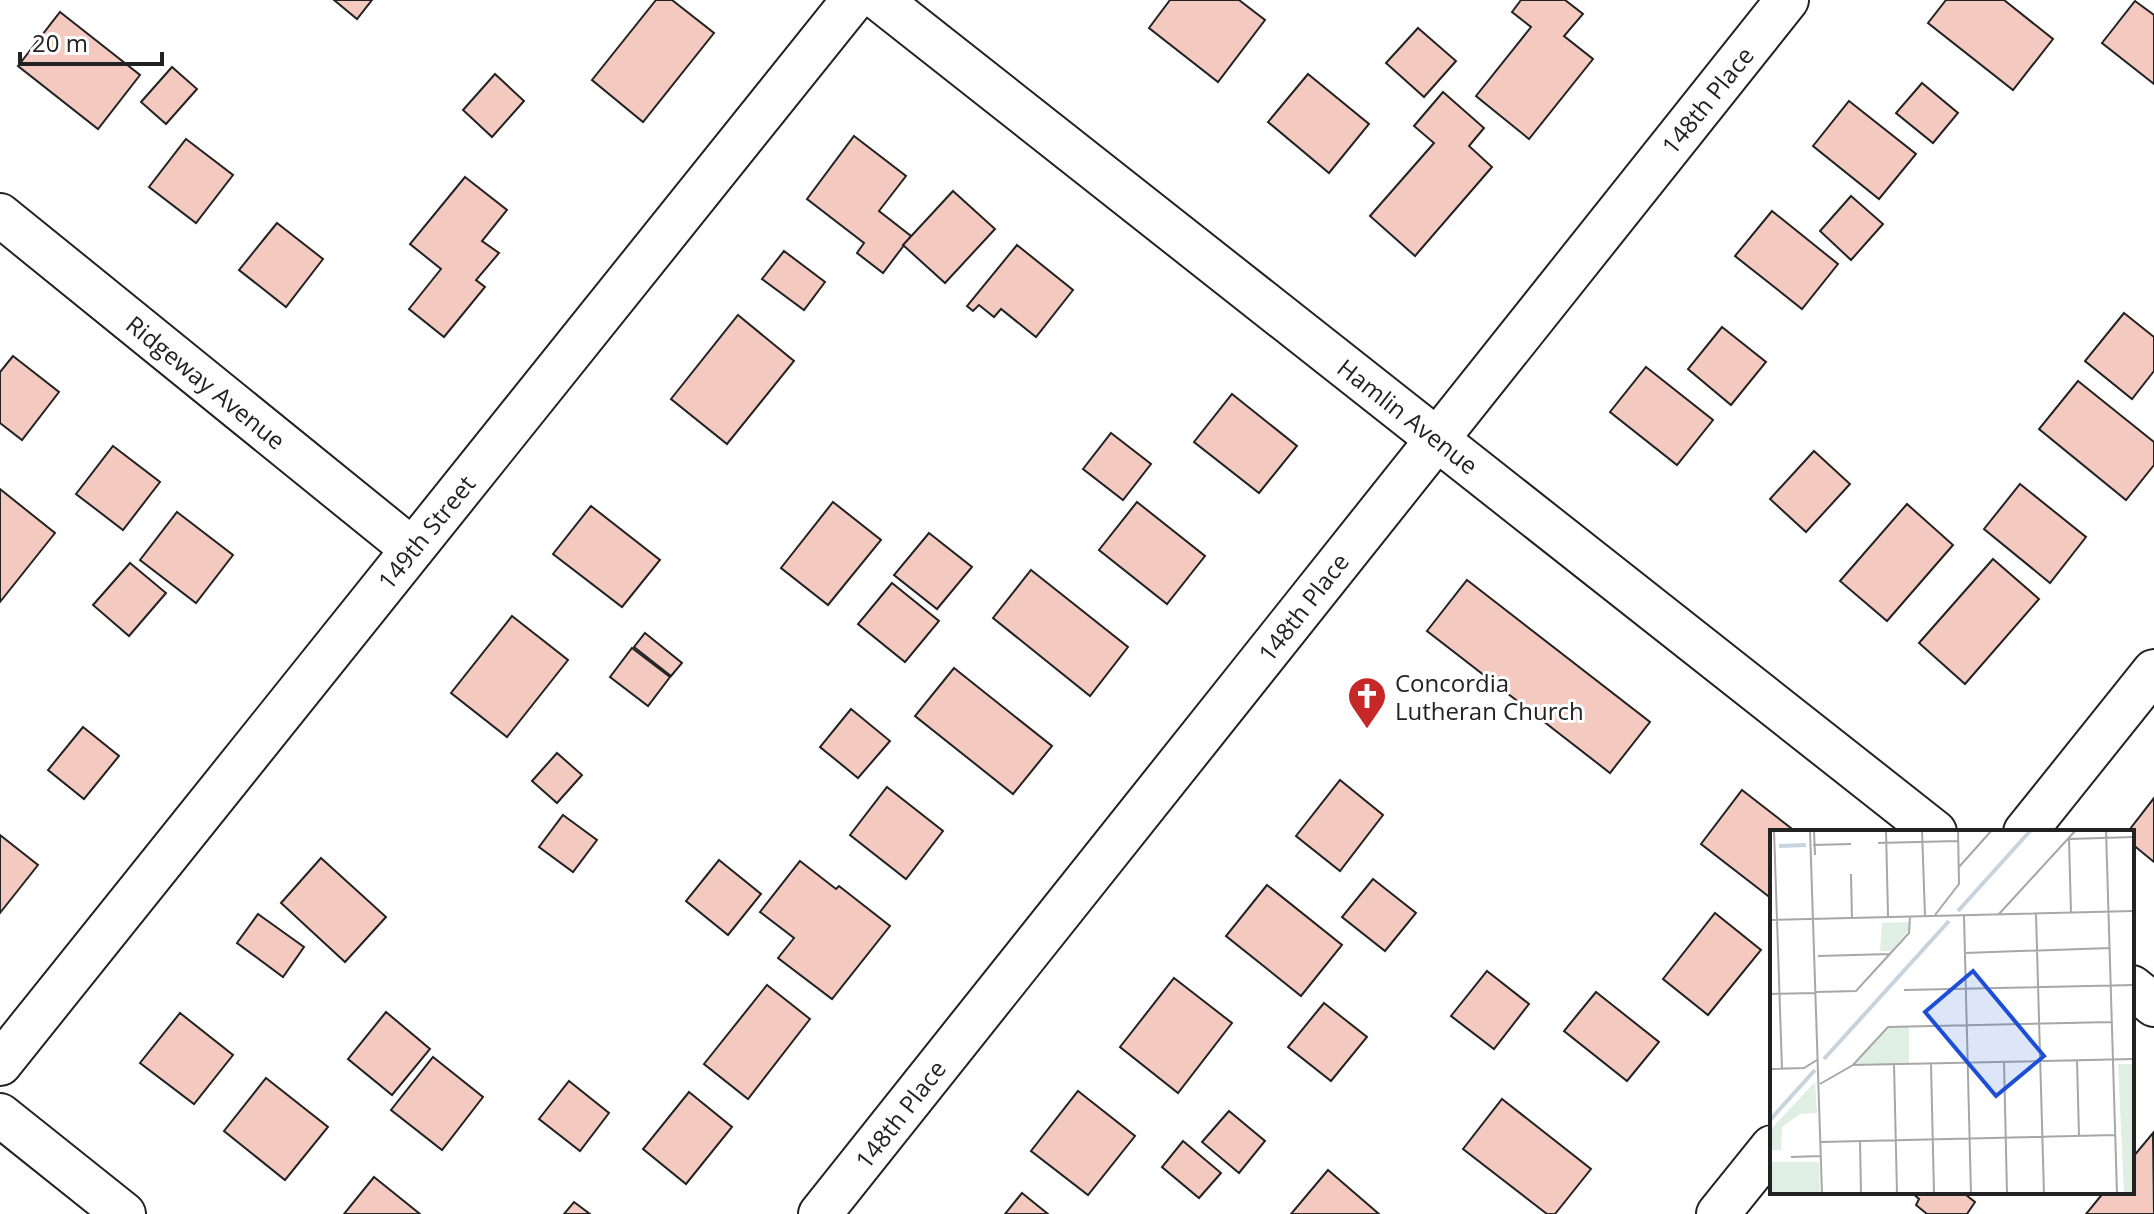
<svg xmlns="http://www.w3.org/2000/svg" width="2154" height="1214" viewBox="0 0 2154 1214" font-family="'Open Sans',sans-serif">
  <rect width="100%" height="100%" fill="#fff"/>
  <g fill="#f3c9c0" stroke="#222" stroke-width="2">
    <polygon points="334,0 372,0 357,19"/>
    <polygon points="656,0 672,0 714,33 643,122 592,80"/>
    <polygon points="1170,0 1239,0 1265,20 1218,82 1149,28"/>
    <polygon points="1521,0 1565,0 1583,14 1564,36 1593,59 1529,139 1476,96 1531,27 1512,12"/>
    <polygon points="1946,0 2004,0 2053,39 2013,90 1928,23"/>
    <polygon points="2135,1 2154,15 2154,84 2102,43"/>
    <polygon points="60,12 140,75 98,129 18,66"/>
    <polygon points="1418,28 1456,61 1424,97 1386,63"/>
    <polygon points="172,67 197,89 166,124 141,102"/>
    <polygon points="495,74 524,101 492,137 463,110"/>
    <polygon points="1308,74 1369,124 1329,173 1268,122"/>
    <polygon points="1922,83 1958,113 1933,143 1896,113"/>
    <polygon points="1443,92 1484,128 1469,146 1492,167 1415,256 1370,216 1434,143 1414,126"/>
    <polygon points="1849,101 1916,154 1879,199 1813,146"/>
    <polygon points="854,136 906,176 879,211 911,236 883,273 857,253 864,243 807,199"/>
    <polygon points="186,139 233,175 196,223 149,187"/>
    <polygon points="465,177 507,210 482,241 499,253 476,280 485,287 444,337 409,309 441,269 410,244"/>
    <polygon points="953,191 995,229 945,283 903,245"/>
    <polygon points="1851,196 1883,224 1851,260 1820,231"/>
    <polygon points="1772,211 1838,264 1802,309 1735,256"/>
    <polygon points="277,223 323,259 286,307 239,270"/>
    <polygon points="1017,245 1073,290 1036,337 1001,309 994,317 979,305 973,311 967,306"/>
    <polygon points="784,251 825,282 804,310 762,279"/>
    <polygon points="2124,313 2154,337 2154,371 2132,399 2085,361"/>
    <polygon points="738,315 794,361 727,444 671,399"/>
    <polygon points="1722,327 1766,362 1731,405 1688,369"/>
    <polygon points="13,356 59,392 22,440 0,423 0,372"/>
    <polygon points="1646,367 1713,420 1677,465 1610,412"/>
    <polygon points="2078,381 2154,442 2154,465 2126,500 2039,429"/>
    <polygon points="1232,394 1297,446 1259,493 1194,442"/>
    <polygon points="1111,433 1151,464 1123,500 1083,469"/>
    <polygon points="113,446 160,482 123,530 76,494"/>
    <polygon points="1814,451 1850,484 1806,532 1770,499"/>
    <polygon points="2020,484 2086,537 2050,583 1984,529"/>
    <polygon points="0,489 55,533 0,602"/>
    <polygon points="833,502 881,540 828,605 781,568"/>
    <polygon points="1137,502 1205,556 1167,604 1099,550"/>
    <polygon points="1907,504 1953,545 1887,621 1840,581"/>
    <polygon points="591,506 660,560 622,607 553,554"/>
    <polygon points="177,512 233,555 196,603 140,560"/>
    <polygon points="929,533 972,567 937,609 894,575"/>
    <polygon points="1993,559 2039,599 1965,684 1919,643"/>
    <polygon points="130,563 166,593 129,636 93,605"/>
    <polygon points="1031,570 1128,647 1090,696 993,618"/>
    <polygon points="1467,580 1650,722 1610,773 1427,631"/>
    <polygon points="892,583 939,621 905,662 858,624"/>
    <polygon points="512,616 568,660 507,737 451,693"/>
    <polygon points="645,633 682,663 671,676 634,647"/>
    <polygon points="632,648 670,677 648,706 610,677"/>
    <polygon points="954,668 1052,746 1013,794 915,716"/>
    <polygon points="851,709 890,741 858,778 820,747"/>
    <polygon points="83,727 119,756 84,799 48,770"/>
    <polygon points="557,753 582,775 557,803 532,781"/>
    <polygon points="1340,780 1383,815 1340,871 1296,836"/>
    <polygon points="887,787 943,831 906,879 850,835"/>
    <polygon points="1742,790 1796,832 1772,832 1772,899 1701,844"/>
    <polygon points="2154,798 2154,862 2132,844 2135,833 2130,829"/>
    <polygon points="563,815 597,840 573,872 539,847"/>
    <polygon points="0,835 38,865 0,913"/>
    <polygon points="321,858 386,917 345,962 281,903"/>
    <polygon points="719,860 761,894 728,935 686,901"/>
    <polygon points="800,861 836,889 839,886 890,926 832,999 778,958 794,938 760,912"/>
    <polygon points="1373,879 1416,913 1385,951 1342,917"/>
    <polygon points="1267,885 1342,945 1301,996 1226,936"/>
    <polygon points="1715,913 1761,950 1708,1015 1663,979"/>
    <polygon points="258,914 304,947 283,977 237,943"/>
    <polygon points="1487,971 1529,1004 1494,1049 1451,1016"/>
    <polygon points="1174,978 1232,1023 1178,1093 1120,1047"/>
    <polygon points="767,985 810,1019 748,1099 704,1064"/>
    <polygon points="1596,992 1659,1042 1627,1081 1564,1031"/>
    <polygon points="1324,1003 1367,1037 1331,1081 1288,1047"/>
    <polygon points="386,1012 430,1049 392,1095 348,1059"/>
    <polygon points="180,1013 233,1055 194,1104 140,1063"/>
    <polygon points="433,1057 483,1097 442,1150 391,1110"/>
    <polygon points="266,1078 328,1127 285,1180 224,1131"/>
    <polygon points="569,1081 609,1113 580,1151 539,1119"/>
    <polygon points="1078,1091 1135,1136 1088,1195 1031,1151"/>
    <polygon points="689,1092 732,1127 686,1184 643,1149"/>
    <polygon points="1502,1099 1591,1169 1555,1214 1547,1214 1463,1149"/>
    <polygon points="1229,1111 1265,1141 1239,1173 1202,1142"/>
    <polygon points="2153,1133 2154,1214 2086,1214 2104,1192 2132,1192 2132,1158"/>
    <polygon points="1183,1141 1221,1173 1199,1198 1162,1167"/>
    <polygon points="1328,1170 1379,1214 1291,1214"/>
    <polygon points="374,1177 420,1214 344,1214"/>
    <polygon points="1911,1192 1976,1192 1966,1195 1975,1202 1967,1214 1927,1214 1916,1205 1919,1199"/>
    <polygon points="1022,1193 1048,1214 1005,1214"/>
    <polygon points="574,1202 590,1214 564,1214"/>
  </g>
  <g fill="none" stroke-linecap="round" stroke-linejoin="round">
    <g stroke="#222" stroke-width="46">
      <g id="minor">
        <polyline points="880,0 1935,832"/>
        <polyline points="0,215 412,549"/>
        <polyline points="2025,832 2154,671"/>
        <polyline points="2132,987 2154,1005"/>
        <polyline points="0,1064 853,0"/>
        <polyline points="0,1115 124,1214"/>
        <polyline points="820,1214 1787,0"/>
        <polyline points="1718,1214 1772,1147"/>
      </g>
    </g>
    <use href="#minor" stroke="#fff" stroke-width="42"/>
  </g>
  <defs>
    <g id="church-pin" transform="scale(2)"><path d="M0 17L-7.5 6A9.5 9.5 0 1 1 7.5 6Z" fill="#c62828" stroke="#fff"/><path d="M-1.2-6h2.4v3.5h3.3v2.4h-3.3V6h-2.4V-.1h-3.3v-2.4h3.3Z" fill="#fff"/></g>
  </defs>
  <g fill-rule="evenodd">
    <use href="#church-pin" x="1367" y="696"/>
  </g>
  <g text-anchor="middle" dominant-baseline="central" stroke-width="6" stroke-linejoin="round" paint-order="stroke">
    <g font-size="24" fill="#222" stroke="#fff">
      <text transform="translate(1707 100) rotate(-51)">148th Place</text>
      <text transform="translate(206 382) rotate(39)">Ridgeway Avenue</text>
      <text transform="translate(1408 416) rotate(38)">Hamlin Avenue</text>
      <text transform="translate(426 532) rotate(-51)">149th Street</text>
      <text transform="translate(1303 607) rotate(-52)">148th Place</text>
      <text transform="translate(900 1114) rotate(-52)">148th Place</text>
    </g>
    <g font-size="24" fill="#222" stroke="#fff" text-anchor="start">
      <text x="1395" y="682">Concordia<tspan x="1395" dy="28">Lutheran Church</tspan></text>
    </g>
  </g>
  <g transform="translate(1770 830)">
    <rect width="364" height="364" fill="#fff"/>
    <path d="M139,92V100L121,121H110L112,93ZM118,197H139V234L83,235ZM348,234H364V364H354ZM45,252L47,283L30,284L12,297L11,320H0V300ZM0,332H49L50,364H0Z" fill="#e0efe3"/>
    <path fill="none" stroke="#c7d3dd" stroke-width="4" d="M9,16L36,15M188,81L261,0M54,229L179,91M0,290L45,240"/>
    <path fill="none" stroke="#a7a7a7" stroke-width="2" d="M4,0L12,239M40,0L52,364M44,0L45,25M116,0L118,86M152,0L155,86M336,0L347,364M108,13L188,11M43,15L81,14M189,37L222,0M81,44L82,89M301,83L299,9L364,7M229,84L306,0M266,84L274,364M165,85L189,54L188,0M194,86L201,364M0,90L364,81M194,123L340,118M48,126L120,124M134,160L364,155M46,162L86,161L139,103L140,87M0,164L46,163M307,230L309,306M234,232L237,364M124,234L127,364M161,234L164,364M83,235L364,229M0,239L34,238L47,230M50,254L83,235L118,197L342,192M90,311L91,364M51,312L345,305M21,327L51,326"/>
    <path fill="#1d4ed8" fill-opacity="0.15" stroke="#1d4ed8" stroke-width="4" d="M203,141L274,226L226,266L155,182Z"/>
    <rect width="364" height="364" fill="none" stroke="#222" stroke-width="4"/>
  </g>
  <path d="M20 52v12h142v-12" fill="none" stroke="#222222" stroke-width="4"/>
  <text x="32" y="52" font-size="24" fill="#222222" stroke="#ffffff" stroke-width="6" paint-order="stroke">20 m</text>
</svg>
